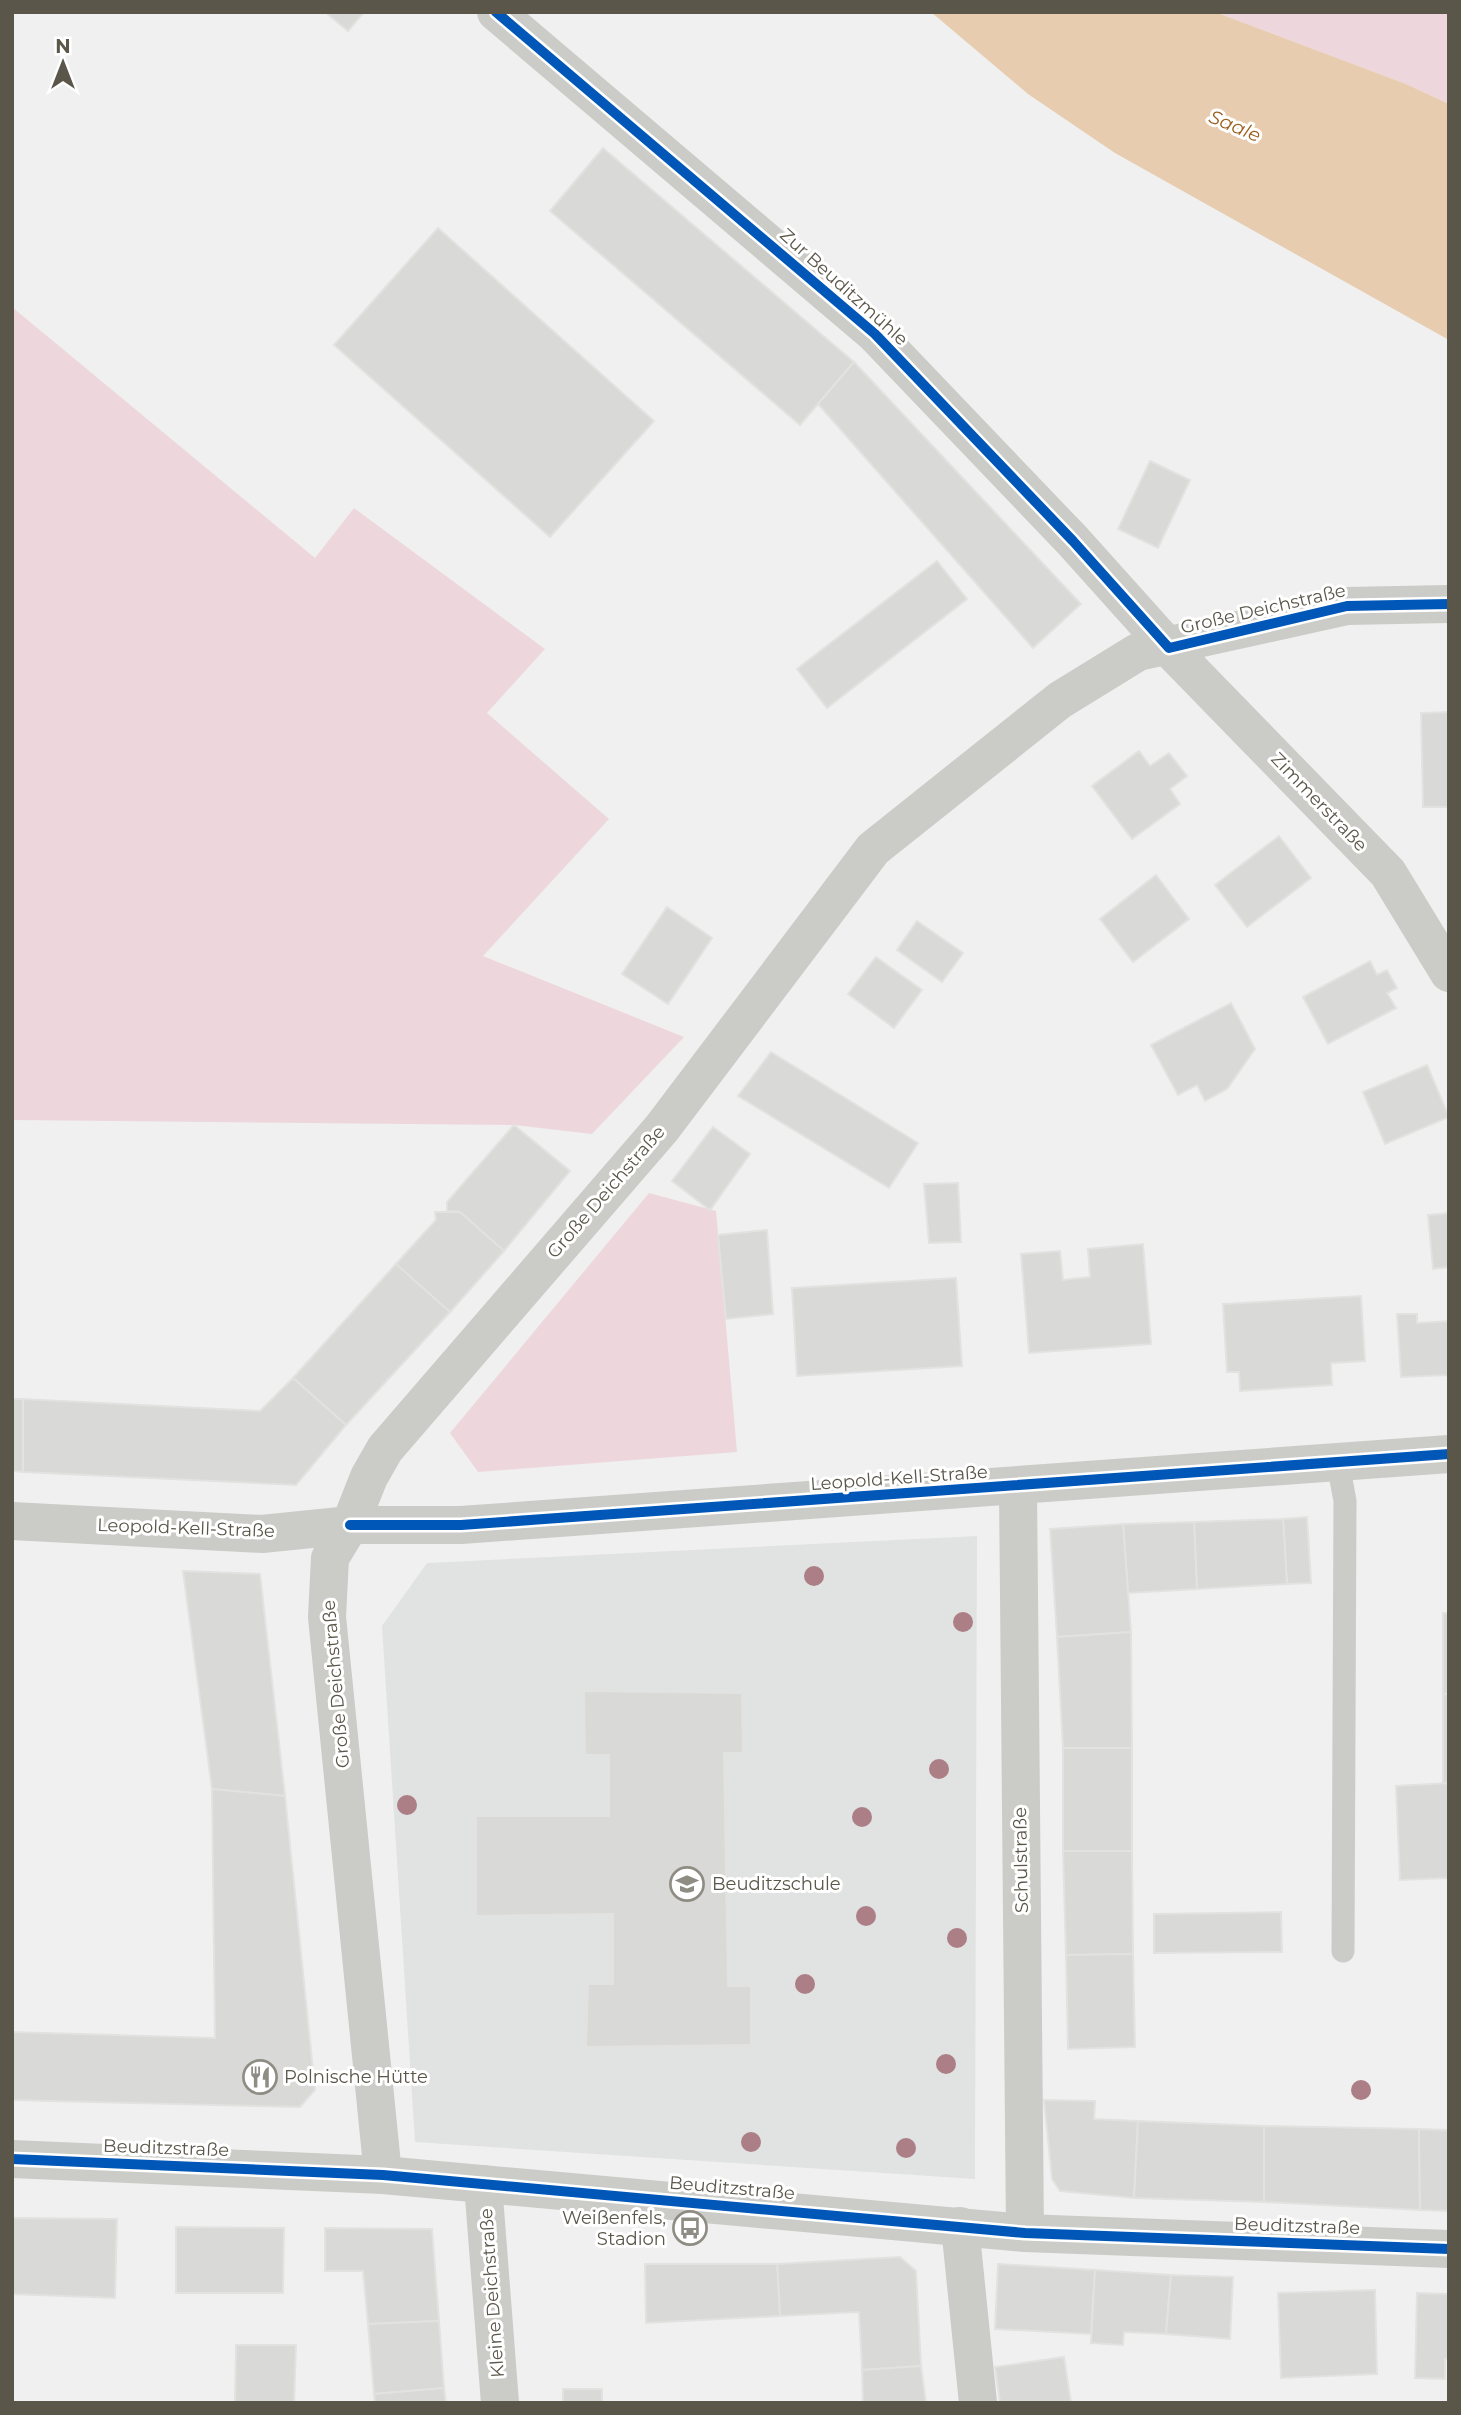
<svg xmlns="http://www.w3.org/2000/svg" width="1461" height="2415" viewBox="0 0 1461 2415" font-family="Montserrat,sans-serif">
  <rect width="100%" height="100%" fill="#f0f0f0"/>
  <polygon fill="#e1e2e2" points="977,1536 975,2179 415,2142 382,1626 427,1563"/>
  <g fill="#edd7dd">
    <polygon points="1215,12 1449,12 1449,104 1406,84"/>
    <polygon points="12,307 315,558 354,508 545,649 487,713 609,819 483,956 684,1037 592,1134 514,1125 12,1120"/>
    <polygon points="649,1193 716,1211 737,1452 478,1472 450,1433"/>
  </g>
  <polygon fill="#e7ccaf" points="931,12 1215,12 1406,84 1449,104 1449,340 1115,153 1028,94"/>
  <g fill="#d9d9d7" stroke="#e2e3e1" stroke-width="2">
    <polygon points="325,12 364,12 348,31"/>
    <polygon points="603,148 854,362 800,425 550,211"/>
    <polygon points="438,228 654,421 550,537 334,345"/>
    <polygon points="854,362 1081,604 1033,648 818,404"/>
    <polygon points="1150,461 1190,480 1158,548 1118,529"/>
    <polygon points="937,561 967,599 827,708 797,669"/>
    <polygon points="1449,712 1449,807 1423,807 1421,713"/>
    <polygon points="1139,751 1150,766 1169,753 1187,776 1170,789 1180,804 1132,839 1092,786"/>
    <polygon points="1279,836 1311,878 1247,927 1215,885"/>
    <polygon points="1156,875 1189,919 1133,962 1100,919"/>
    <polygon points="667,907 712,938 668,1004 622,974"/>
    <polygon points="917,921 963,953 942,982 897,950"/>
    <polygon points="876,957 922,990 894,1028 848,994"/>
    <polygon points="1370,961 1377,975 1387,970 1397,988 1387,993 1396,1008 1328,1044 1303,997"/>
    <polygon points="1231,1003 1255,1049 1227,1089 1205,1101 1197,1085 1178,1095 1151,1045"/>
    <polygon points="771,1052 918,1143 889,1188 738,1096"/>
    <polygon points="1427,1065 1449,1117 1385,1144 1363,1092"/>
    <polygon points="514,1125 570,1171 504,1251 460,1212 447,1211 447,1202"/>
    <polygon points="713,1127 750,1154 710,1210 672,1181"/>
    <polygon points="958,1183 961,1242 929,1243 924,1184"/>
    <polygon points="435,1212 460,1212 504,1251 450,1312 396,1264 436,1220"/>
    <polygon points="1449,1213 1449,1267 1433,1269 1428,1215"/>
    <polygon points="767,1230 773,1314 726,1319 718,1235"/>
    <polygon points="1143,1244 1151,1344 1029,1353 1021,1254 1060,1251 1063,1280 1090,1277 1088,1249"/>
    <polygon points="396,1264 450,1312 346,1425 293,1378"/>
    <polygon points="956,1278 962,1366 797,1376 792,1288"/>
    <polygon points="1361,1296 1365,1361 1331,1363 1332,1385 1240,1391 1239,1372 1227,1372 1223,1304"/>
    <polygon points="1397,1314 1417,1314 1417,1323 1449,1321 1449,1375 1401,1377"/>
    <polygon points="293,1378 346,1425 296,1485 23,1472 23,1399 260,1411"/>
    <polygon points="12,1399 23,1399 23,1472 12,1471"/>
    <polygon points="1307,1517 1311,1583 1287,1584 1283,1519"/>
    <polygon points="1283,1519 1287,1584 1197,1589 1194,1522"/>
    <polygon points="1194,1522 1197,1589 1128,1593 1123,1524"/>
    <polygon points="1123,1524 1131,1632 1057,1637 1050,1529"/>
    <polygon points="183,1571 260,1574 285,1796 212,1789"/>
    <rect x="1443" y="1613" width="6" height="81"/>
    <polygon points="1131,1632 1132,1748 1063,1748 1057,1637"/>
    <polygon points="584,1691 742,1693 743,1753 724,1753 728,1986 751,1986 751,2045 586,2047 588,1984 613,1984 613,1914 476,1916 476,1816 609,1816 609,1755 585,1755"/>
    <polygon points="1443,1694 1449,1694 1449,1783 1443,1784"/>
    <rect x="1063" y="1748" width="69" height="103"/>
    <polygon points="1449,1783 1449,1878 1400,1880 1396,1786"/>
    <polygon points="212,1789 285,1796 315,2090 300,2107 12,2100 12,2032 215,2038"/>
    <polygon points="1063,1851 1132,1851 1133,1954 1066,1955"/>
    <polygon points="1281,1912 1282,1952 1154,1953 1154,1914"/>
    <polygon points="1133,1954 1135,2047 1068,2049 1066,1955"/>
    <polygon points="1044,2100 1095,2101 1094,2119 1138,2121 1134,2198 1060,2191 1052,2179"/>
    <polygon points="1138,2121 1264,2126 1264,2202 1134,2198"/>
    <polygon points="1264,2126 1419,2129 1420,2210 1264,2202"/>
    <polygon points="1419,2129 1449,2130 1449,2211 1420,2210"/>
    <polygon points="12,2218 117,2219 115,2298 12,2294"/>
    <polygon points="176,2227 284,2228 283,2293 176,2293"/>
    <polygon points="325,2228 432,2229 439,2321 368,2324 363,2271 325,2271"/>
    <polygon points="900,2257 916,2271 921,2366 862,2370 859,2312 780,2316 777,2264"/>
    <polygon points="645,2264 777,2264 780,2316 646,2323"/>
    <polygon points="998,2264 1095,2270 1091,2334 995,2329"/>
    <polygon points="1095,2270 1171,2275 1166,2334 1124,2332 1123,2345 1091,2343"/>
    <polygon points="1171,2275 1233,2277 1230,2339 1166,2334"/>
    <polygon points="1375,2290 1377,2374 1281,2378 1278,2293"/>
    <polygon points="1417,2293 1449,2294 1449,2359 1445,2359 1445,2379 1415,2378"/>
    <polygon points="439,2321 444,2388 374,2394 368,2324"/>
    <polygon points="236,2345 296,2345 294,2403 235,2403"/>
    <polygon points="1064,2357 1071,2403 1000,2403 995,2367"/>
    <polygon points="921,2366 926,2403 863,2403 862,2370"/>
    <polygon points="444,2388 446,2403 375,2403 374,2394"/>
    <rect x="563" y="2389" width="39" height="14"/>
  </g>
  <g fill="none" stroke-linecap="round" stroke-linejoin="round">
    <polyline stroke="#cbcbc8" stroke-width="23" points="1338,1463 1345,1501 1343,1951"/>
    <g stroke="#cbcbc8" stroke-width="38">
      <polyline points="496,12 875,334 1073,541 1169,648 1388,873 1449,973"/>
      <polyline points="1018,1488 1025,2233"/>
      <polyline points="12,1521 262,1534 350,1525 461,1525 1449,1454"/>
      <polyline points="12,2159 383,2175 1025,2233 1449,2249"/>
      <polyline points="383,2175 327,1617 330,1558 350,1525 369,1477 385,1449 662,1128 873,849 1060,700 1138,652 1347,606 1449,604"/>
      <polyline points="483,2184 500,2403"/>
      <polyline points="960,2226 978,2403"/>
    </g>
    <g stroke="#fff" stroke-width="15">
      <g id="cycleway">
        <polyline points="496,12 875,334 1073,541 1169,648 1347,606 1449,604"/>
        <polyline points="350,1525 461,1525 1449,1454"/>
        <polyline points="12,2159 383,2175 1025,2233 1449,2249"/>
      </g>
    </g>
    <use href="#cycleway" stroke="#0057b8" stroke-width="10"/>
  </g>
  <g fill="#ac7e86">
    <circle cx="814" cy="1576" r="10"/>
    <circle cx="963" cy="1622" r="10"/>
    <circle cx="939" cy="1769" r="10"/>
    <circle cx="407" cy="1805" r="10"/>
    <circle cx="862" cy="1817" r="10"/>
    <circle cx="866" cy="1916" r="10"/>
    <circle cx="957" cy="1938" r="10"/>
    <circle cx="805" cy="1984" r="10"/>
    <circle cx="946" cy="2064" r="10"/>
    <circle cx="1361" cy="2090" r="10"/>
    <circle cx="751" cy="2142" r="10"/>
    <circle cx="906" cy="2148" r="10"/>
  </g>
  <defs>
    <g id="school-ring" transform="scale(1.75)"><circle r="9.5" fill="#fff" stroke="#8e8c83" stroke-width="1.5"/><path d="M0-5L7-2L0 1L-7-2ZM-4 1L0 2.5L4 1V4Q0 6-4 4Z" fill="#8e8c83"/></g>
    <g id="restaurant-ring" transform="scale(1.75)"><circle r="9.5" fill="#fff" stroke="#8e8c83" stroke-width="1.5"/><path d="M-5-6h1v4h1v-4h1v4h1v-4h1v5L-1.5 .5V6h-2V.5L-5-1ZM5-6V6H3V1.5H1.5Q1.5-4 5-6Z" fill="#8e8c83"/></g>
    <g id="bus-ring" transform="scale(1.75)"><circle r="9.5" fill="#fff" stroke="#8e8c83" stroke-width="1.5"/><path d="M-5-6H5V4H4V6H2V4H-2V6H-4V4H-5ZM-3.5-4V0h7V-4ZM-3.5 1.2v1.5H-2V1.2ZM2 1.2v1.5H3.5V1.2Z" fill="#8e8c83"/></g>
  </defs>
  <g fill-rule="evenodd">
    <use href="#school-ring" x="687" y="1884"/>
    <use href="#restaurant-ring" x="260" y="2077"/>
    <use href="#bus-ring" x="690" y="2228"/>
  </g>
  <g text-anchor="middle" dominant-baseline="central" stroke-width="6" stroke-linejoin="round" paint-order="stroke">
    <g font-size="18" fill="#5a5649" stroke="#fff">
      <text transform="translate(844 287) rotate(42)">Zur Beuditzmühle</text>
      <text transform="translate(1263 609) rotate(-13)">Große Deichstraße</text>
      <text transform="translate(1319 802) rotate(46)">Zimmerstraße</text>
      <text transform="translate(606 1192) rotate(-49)">Große Deichstraße</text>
      <text transform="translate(899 1478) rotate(-4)">Leopold-Kell-Straße</text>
      <text transform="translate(186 1528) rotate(2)">Leopold-Kell-Straße</text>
      <text transform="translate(336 1684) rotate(-95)">Große Deichstraße</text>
      <text transform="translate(1021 1860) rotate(-91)">Schulstraße</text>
      <text transform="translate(166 2148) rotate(2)">Beuditzstraße</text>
      <text transform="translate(732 2188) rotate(5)">Beuditzstraße</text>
      <text transform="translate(1297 2226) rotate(2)">Beuditzstraße</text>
      <text transform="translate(492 2293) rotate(-94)">Kleine Deichstraße</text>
    </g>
    <g font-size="18" fill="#5a5649" stroke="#fff" text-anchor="start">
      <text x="712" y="1884">Beuditzschule</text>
      <text x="284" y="2077">Polnische Hütte</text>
      <text x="666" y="2218" text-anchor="end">Weißenfels,<tspan x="666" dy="21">Stadion</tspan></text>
    </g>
    <g font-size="19" font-style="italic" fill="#9b5e1b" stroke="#fff">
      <text transform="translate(1235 126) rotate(23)">Saale</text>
    </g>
  </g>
  <rect width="1461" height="2415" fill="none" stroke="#5a5649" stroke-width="28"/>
  <g transform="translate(63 63)" stroke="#ffffff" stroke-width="5" paint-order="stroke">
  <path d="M0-5L12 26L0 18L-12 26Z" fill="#5a5649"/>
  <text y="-10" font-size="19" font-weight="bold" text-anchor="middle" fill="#5a5649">N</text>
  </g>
</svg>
